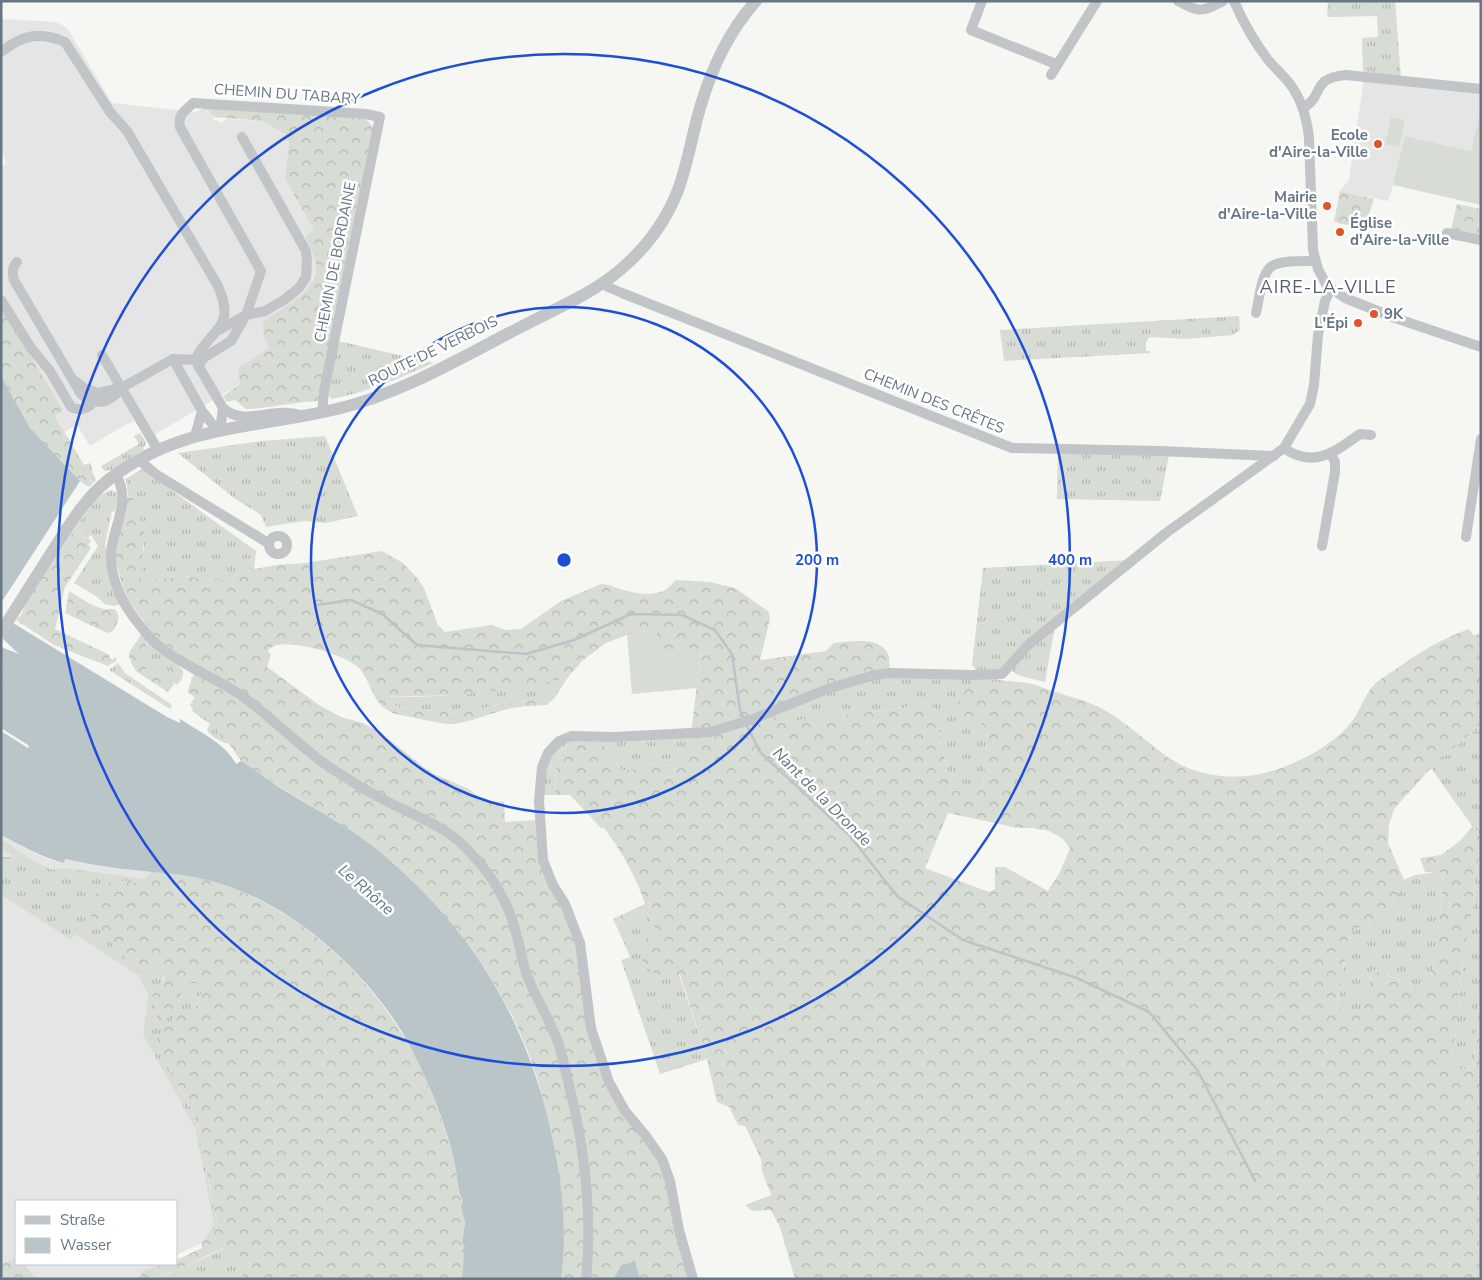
<svg xmlns="http://www.w3.org/2000/svg" width="1482" height="1280" viewBox="0 0 1482 1280" font-family="'Nunito Sans',sans-serif">
  <defs>
    <pattern id="grass-tufts" width="24" height="20" patternUnits="userSpaceOnUse" patternTransform="scale(1.25)"><rect width="24" height="20" fill="#d7ddd4"/><path d="M3 7l-1-3M5 7V3M7 7l1-3M15 17l-1-3M17 17v-4M19 17l1-3" fill="none" stroke="#b2b8b1"/></pattern>
    <pattern id="forest-crowns" width="20" height="18" patternUnits="userSpaceOnUse" patternTransform="scale(1.25)"><rect width="20" height="18" fill="#d7ddd4"/><path d="M2 6a3 3 0 1 1 6 0M12 15a3 3 0 1 1 6 0" fill="none" stroke="#b2b8b1"/></pattern>
  </defs>
  <rect width="100%" height="100%" fill="#f6f6f3"/>
  <g fill="#e4e5e4">
    <polygon points="1,19 56,22 67,28 112,103 196,112 208,110 215,121 218,120 220,123 227,119 262,121 285,134 289,142 285,179 314,230 305,236 314,256 316,266 311,284 264,337 269,348 238,368 240,384 154,435 149,427 141,431 135,421 127,424 90,446 77,425 64,432 55,415 63,410 1,306 1,167 7,163 1,152"/>
    <polygon points="1364,79 1481,91 1481,109 1472,151 1405,136 1396,176 1388,201 1340,191 1349,180"/>
    <polygon points="1,835 34,853 51,860 64,862 64,859 110,867 152,871 140,883 139,971 138,975 148,995 143,1035 195,1128 214,1224 202,1243 176,1255 176,1201 16,1201 16,1258 1,1264"/>
    <polygon points="24,1264 165,1264 151,1279 36,1279"/>
  </g>
  <g fill="url(#grass-tufts)">
    <polygon points="1328,1 1395,1 1401,78 1363,74 1362,38 1378,37 1377,16 1327,17"/>
    <polygon points="1239,316 1240,330 1233,335 1186,339 1149,337 1146,343 1146,351 1150,351 1150,353 1004,361 1000,330"/>
    <path d="M338,341L434,363C402,377 366,393 331,399L329,396L328,391Z"/>
    <polygon points="140,433 146,442 143,450 111,470 104,471 101,466 139,444 134,436"/>
    <polygon points="325,436 358,516 326,523 304,521 266,527 261,515 234,498 178,453 262,441"/>
    <polygon points="1058,452 1169,455 1160,501 1057,499"/>
    <polygon points="142,469 256,551 254,569 220,581 184,576 141,582 141,563 144,548 140,517 133,497 128,495 126,479"/>
    <path d="M111,490L117,493L118,501L114,512L112,511L105,544L106,549L107,562L120,604L115,606L104,604C98,595 83,589 74,583L98,546L91,535L86,539L75,528C84,516 96,494 111,490Z"/>
    <polygon points="1131,560 1002,668 994,672 979,673 972,665 983,568"/>
    <path d="M1055,626L1045,682C1036,679 1017,677 1012,671V666Z"/>
    <path d="M147,640C152,644 182,667 183,671C184,677 181,681 177,685L173,682L174,684L168,692L136,671L131,662L146,667Z"/>
    <polygon points="118,663 125,673 172,705 170,709 109,670"/>
    <polygon points="892,675 990,678 1011,682 955,686 976,719 986,727 987,741 983,788 952,791 934,708 921,701 904,708 773,723 775,712 828,690"/>
    <path d="M192,677L228,743C220,742 211,737 207,730L210,724L192,711L193,709L190,705L195,697L188,692Z"/>
    <path d="M568,677L554,699L546,705L545,702L527,700L456,713L400,708L382,697C447,698 505,692 568,677Z"/>
    <polygon points="1481,723 1481,836 1472,826 1431,768 1470,734"/>
    <polygon points="692,732 687,767 643,764 635,769 622,771 598,736"/>
    <polygon points="571,736 556,761 555,795 539,795 545,760"/>
    <path d="M1,839L32,860L52,870L64,868L145,879L140,883C119,881 113,877 95,891L154,966L163,971C164,989 156,1005 158,1023L178,1006L181,993L188,983H196L202,993L195,1008L159,1045C167,1073 186,1095 197,1122L217,1224H214L195,1128L143,1035L148,995L138,975L75,934L71,940L2,895L1,857H11V855L1,848Z"/>
    <polygon points="1481,849 1481,980 1473,1070 1452,1068 1461,977 1473,905 1475,878"/>
    <polygon points="1443,871 1440,917 1429,990 1373,970 1361,1016 1337,1008 1348,942 1352,931 1387,914 1404,880 1415,875"/>
    <polygon points="646,911 656,930 658,975 679,975 707,1059 660,1074 621,960 630,957 616,925"/>
    <polygon points="225,1248 234,1257 244,1278 247,1279 151,1279 168,1274"/>
  </g>
  <g fill="url(#forest-crowns)" fill-rule="evenodd">
    <path d="M208,107L366,119L375,129L319,401C294,402 271,408 246,409L235,400L227,402L223,396L240,384L238,368L269,348L264,337L263,322C282,308 316,293 316,266C315,255 309,245 305,236L314,230L285,179L289,142L285,134L262,121L213,117L208,110L196,112Z"/>
    <polygon points="1340,191 1374,199 1362,235 1359,234 1360,228 1334,222"/>
    <polygon points="1457,204 1481,209 1481,237 1479,237 1479,234 1451,229"/>
    <polygon points="1,306 63,410 55,416 84,465 90,463 93,470 92,471 96,480 89,487 80,481 30,428 1,376"/>
    <path d="M128,495L133,497L140,517L144,533L141,582L184,576L220,581L254,569L277,565L305,563L382,551L403,563L417,578L424,588L438,625L445,632L492,625L505,630L521,629L561,601L601,584C608,584 614,587 620,589C639,595 664,599 675,580L710,582L735,588L769,612L770,619L760,660L826,651L834,643C850,642 879,635 888,654C890,659 889,666 890,671L776,708L773,723L904,708L921,701L934,708L952,791L983,788L987,741L985,727L976,719L961,716L955,686C978,684 1004,679 1027,683C1035,684 1044,688 1052,691C1068,696 1084,700 1099,707C1124,720 1143,739 1166,756C1197,778 1240,782 1275,770C1301,762 1338,742 1353,720C1361,709 1365,693 1375,684C1380,679 1387,675 1393,671C1417,654 1442,638 1469,629L1473,635L1481,634V723L1470,734L1431,768L1394,809L1389,825L1388,843L1404,880L1387,914L1352,931L1348,942L1337,1007L1361,1015L1373,970L1429,990L1440,917L1443,872H1425L1420,858L1441,855L1460,841L1472,827L1481,836V849L1475,878L1473,905L1461,977L1452,1068L1473,1070L1481,980V1279H795L780,1227L771,1210L752,1211L745,1205L771,1195L762,1171L761,1159L745,1126L738,1125L729,1107L717,1102L707,1059L680,975H658L645,967L641,959L642,953L647,937L656,930L646,911L616,925L613,919L645,904C636,876 622,852 604,828H601L570,795H555L556,761L571,736H598L622,771L635,769L642,764L687,767L701,651L665,659L655,629L627,635L606,643L583,660L568,677L528,687L458,695L383,697L400,708L456,713L527,700L546,702V705C533,706 520,706 508,709C491,713 466,724 449,724C438,723 426,720 415,718C406,716 394,715 386,709C372,700 370,680 359,668C347,655 277,633 268,651L271,655L267,667L319,705L341,717L363,723L381,733L425,768L434,774L469,789L482,800L504,802L505,822L539,820L541,845L574,924L588,1013L609,1082L656,1149L693,1279H561L562,1272C557,1229 552,1186 547,1144C544,1124 544,1102 539,1084C511,990 450,909 374,848C342,822 304,803 269,780C261,774 248,769 241,761C236,755 233,748 228,743H224L205,707L188,692L196,667L155,637L147,625L129,602L123,588L115,559L116,545ZM948,813L1018,828H1032L1049,831L1062,838L1070,848L1060,872L1048,891L1005,867H995V889L989,892L925,868Z"/>
    <polygon points="75,528 85,539 88,537 91,542 88,544 91,548 65,587 55,629 110,655 109,658 113,660 115,657 117,660 108,666 54,645 16,620 21,615 26,603"/>
    <path d="M69,591L90,604L103,609H115C121,618 118,622 113,631L107,633L65,613Z"/>
    <polygon points="142,633 147,640 146,645 149,651 145,671 168,673 170,668 174,667 178,670 179,674 169,686 168,692 136,671 129,657 129,653"/>
    <path d="M152,871C179,875 207,877 233,888C324,924 398,1005 433,1096C441,1118 450,1141 455,1165C458,1177 457,1190 463,1201L461,1206L465,1223L462,1243L465,1246L462,1279H247L244,1278L234,1257L225,1248C197,1257 171,1279 140,1279L142,1271L164,1264H176V1260L202,1248V1243L214,1224L217,1223L197,1122C186,1093 163,1070 157,1038L180,1010L195,1008L202,993L196,983H188L181,993L179,1006L170,1016L158,1023L152,993L164,981L163,971L154,966L148,971H139L122,955L91,920C92,880 105,879 140,883Z"/>
    <polygon points="16,1258 16,1264 24,1264 36,1279 1,1278 1,1264"/>
  </g>
  <g fill="#d7ddd4">
    <polygon points="1481,109 1481,205 1393,185 1405,136 1471,151"/>
    <polygon points="1391,117 1405,120 1399,147 1385,144"/>
    <polygon points="655,629 665,659 701,650 697,688 632,694 627,635"/>
  </g>
  <g fill="#b9c5c9">
    <polygon points="1,376 30,428 80,481 1,603"/>
    <path d="M13,623L167,717L180,723V719L182,720C201,733 226,744 236,764L241,761C255,770 268,780 282,789C313,808 346,825 375,848C473,928 530,1023 554,1147C563,1189 567,1235 561,1279H462L464,1253L462,1251L465,1247L462,1243L465,1223L461,1206L463,1201C457,1190 458,1177 455,1165C450,1140 441,1116 432,1093C423,1072 413,1051 402,1032C361,965 284,898 207,880C175,872 142,872 109,867C94,865 80,862 65,859L64,863C41,857 22,846 1,835V731L28,748L29,747L28,745L1,728V674H6L1,670V647L19,654L3,639Z"/>
    <polygon points="633,1261 635,1261 640,1279 614,1279 621,1265 631,1263"/>
  </g>
  <g fill="none" stroke-linecap="round" stroke-linejoin="round">
    <g stroke="#b9c5c9" stroke-width="2.5">
      <polyline points="317,605 351,600 382,614 417,645 526,654 574,640 631,614 682,615 715,630 732,654 740,710 744,719"/>
      <polyline points="746,724 760,752 850,836 897,896 963,940 1077,978 1149,1012 1198,1071 1255,1181"/>
    </g>
    <polyline stroke="#b9c5c9" stroke-width="15" points="1,672 22,685"/>
    <g stroke="#c1c5c8" stroke-width="10">
      <polyline points="982,1 971,30 1056,64"/>
      <path d="M1178,1C1199,13 1202,12 1223,1"/>
      <path d="M1234,1C1243,22 1255,43 1269,61C1276,69 1284,76 1290,84C1302,100 1307,119 1309,138L1313,250L1318,269L1326,284L1345,298L1395,318L1481,347"/>
      <path d="M1,52C22,35 40,31 65,42L110,112L127,131L218,286C237,330 210,328 195,360"/>
      <polyline points="1051,75 1097,1"/>
      <path d="M1303,108C1325,96 1310,78 1346,75L1481,89"/>
      <polyline points="1447,233 1481,240"/>
      <path d="M17,262C12,268 12,272 14,280L81,394C93,406 108,404 119,391"/>
      <polyline points="603,283 608,287 622,293 1012,448 1160,451 1274,456"/>
      <path d="M1,300L31,348L50,371L71,407C80,412 90,408 95,399"/>
      <path d="M1256,313C1259,301 1261,273 1272,266C1281,260 1304,261 1315,261"/>
      <polyline points="219,330 246,315 265,311 284,300 299,288 306,277 307,262 306,251 242,137"/>
      <polyline points="102,355 158,450"/>
      <polyline points="173,359 202,411 217,430 221,423 223,408"/>
      <path d="M198,366L205,357L231,341L246,315L261,271L180,127C177,115 185,111 193,103L366,114L380,117L324,391L322,413"/>
      <path d="M75,381L84,388L98,393L121,388L173,359L195,360L223,408C241,425 266,411 288,413C292,413 296,414 300,415"/>
      <polyline points="195,436 202,411"/>
      <path d="M1284,448C1313,469 1335,452 1360,434L1371,435"/>
      <polyline points="139,460 157,475 268,543"/>
      <path d="M116,475C132,502 113,525 111,553C110,575 120,599 132,615C141,627 151,641 163,649C188,669 220,679 246,699C278,722 304,752 337,772C354,783 372,794 390,803C416,816 444,826 465,847C489,871 508,899 516,933C520,946 522,960 526,973C535,997 549,1018 558,1042C562,1054 564,1065 567,1077C584,1143 593,1210 586,1279"/>
      <circle cx="278" cy="545" r="9"/>
      <polyline points="1466,537 1481,439"/>
      <polyline points="1322,546 1335,472 1335,462 1331,454"/>
      <polyline points="693,1279 679,1230 670,1181 662,1159 646,1136 625,1111 609,1082 591,1028 580,943 565,904 553,885 543,860 539,801 542,767 548,753 559,741 571,736 614,737 710,732 753,719 830,688 875,675 891,673 971,675 1002,674 1029,644 1049,628 1166,533 1284,448 1310,404 1314,385 1318,335 1325,301 1331,289"/>
    </g>
    <path stroke="#c1c5c8" stroke-width="12" d="M1,632C19,604 37,575 55,547C70,524 85,499 107,481C180,423 257,429 341,408C404,392 462,357 519,328C552,310 591,295 620,270C645,249 666,221 678,190C688,163 692,135 700,108C711,70 729,31 756,1"/>
  </g>
  <g fill="none" stroke="#1d4ed8" stroke-width="2.5">
    <circle cx="564" cy="560" r="253"/>
    <circle cx="564" cy="560" r="506"/>
  </g>
  <g fill="#df552a" stroke="#fff" stroke-width="2">
    <circle cx="1378" cy="144" r="5"/>
    <circle cx="1327" cy="206" r="5"/>
    <circle cx="1340" cy="232" r="5"/>
    <circle cx="1374" cy="314" r="5"/>
    <circle cx="1358" cy="323" r="5"/>
  </g>
  <g text-anchor="middle" dominant-baseline="central" stroke-width="5" stroke-linejoin="round" paint-order="stroke">
    <g font-size="15" fill="#667683" stroke="#fff">
      <text transform="translate(287 94) rotate(4)">CHEMIN DU TABARY</text>
      <text transform="translate(335 262) rotate(-79)">CHEMIN DE BORDAINE</text>
      <text transform="translate(433 351) rotate(-26)">ROUTE DE VERBOIS</text>
      <text transform="translate(934 401) rotate(22)">CHEMIN DES CRÊTES</text>
    </g>
    <g font-size="15" font-weight="bold" fill="#667683" stroke="#fff" text-anchor="end">
      <text x="1368" y="135">Ecole<tspan x="1368" dy="17">d'Aire-la-Ville</tspan></text>
      <text x="1317" y="197">Mairie<tspan x="1317" dy="17">d'Aire-la-Ville</tspan></text>
      <text x="1350" y="223" text-anchor="start">Église<tspan x="1350" dy="17">d'Aire-la-Ville</tspan></text>
      <text x="1384" y="314" text-anchor="start">9K</text>
      <text x="1348" y="323">L'Épi</text>
    </g>
    <g font-size="16" font-style="italic" fill="#61777f" stroke="#fff">
      <text transform="translate(822 797) rotate(45)">Nant de la Dronde</text>
      <text transform="translate(366 890) rotate(41)">Le Rhône</text>
    </g>
    <g font-size="18" letter-spacing="1" fill="#535f68" stroke="#fff">
      <text x="1328" y="287">AIRE-LA-VILLE</text>
    </g>
  </g>
  <circle cx="564" cy="560" r="8" fill="#1d4ed8" stroke="#fff" stroke-width="2.5"/>
  <g font-size="15" text-anchor="middle" font-weight="bold" fill="#1d4ed8" stroke="#fff" stroke-width="5" stroke-linejoin="round" paint-order="stroke">
    <text x="817" y="565">200 m</text>
    <text x="1070" y="565">400 m</text>
  </g>
  <rect width="1482" height="1280" fill="none" stroke="#667683" stroke-width="5"/>
  <rect x="15" y="1200" width="162" height="65" fill="#ffffff" stroke="#c2c8cd"/>
  <rect x="25" y="1216" width="25" height="8" fill="#c1c5c8" stroke="#c2c8cd"/>
  <text x="60" y="1225" font-size="15" fill="#667683">Straße</text>
  <rect x="25" y="1238" width="25" height="15" fill="#b9c5c9" stroke="#c2c8cd"/>
  <text x="60" y="1250" font-size="15" fill="#667683">Wasser</text>
</svg>
